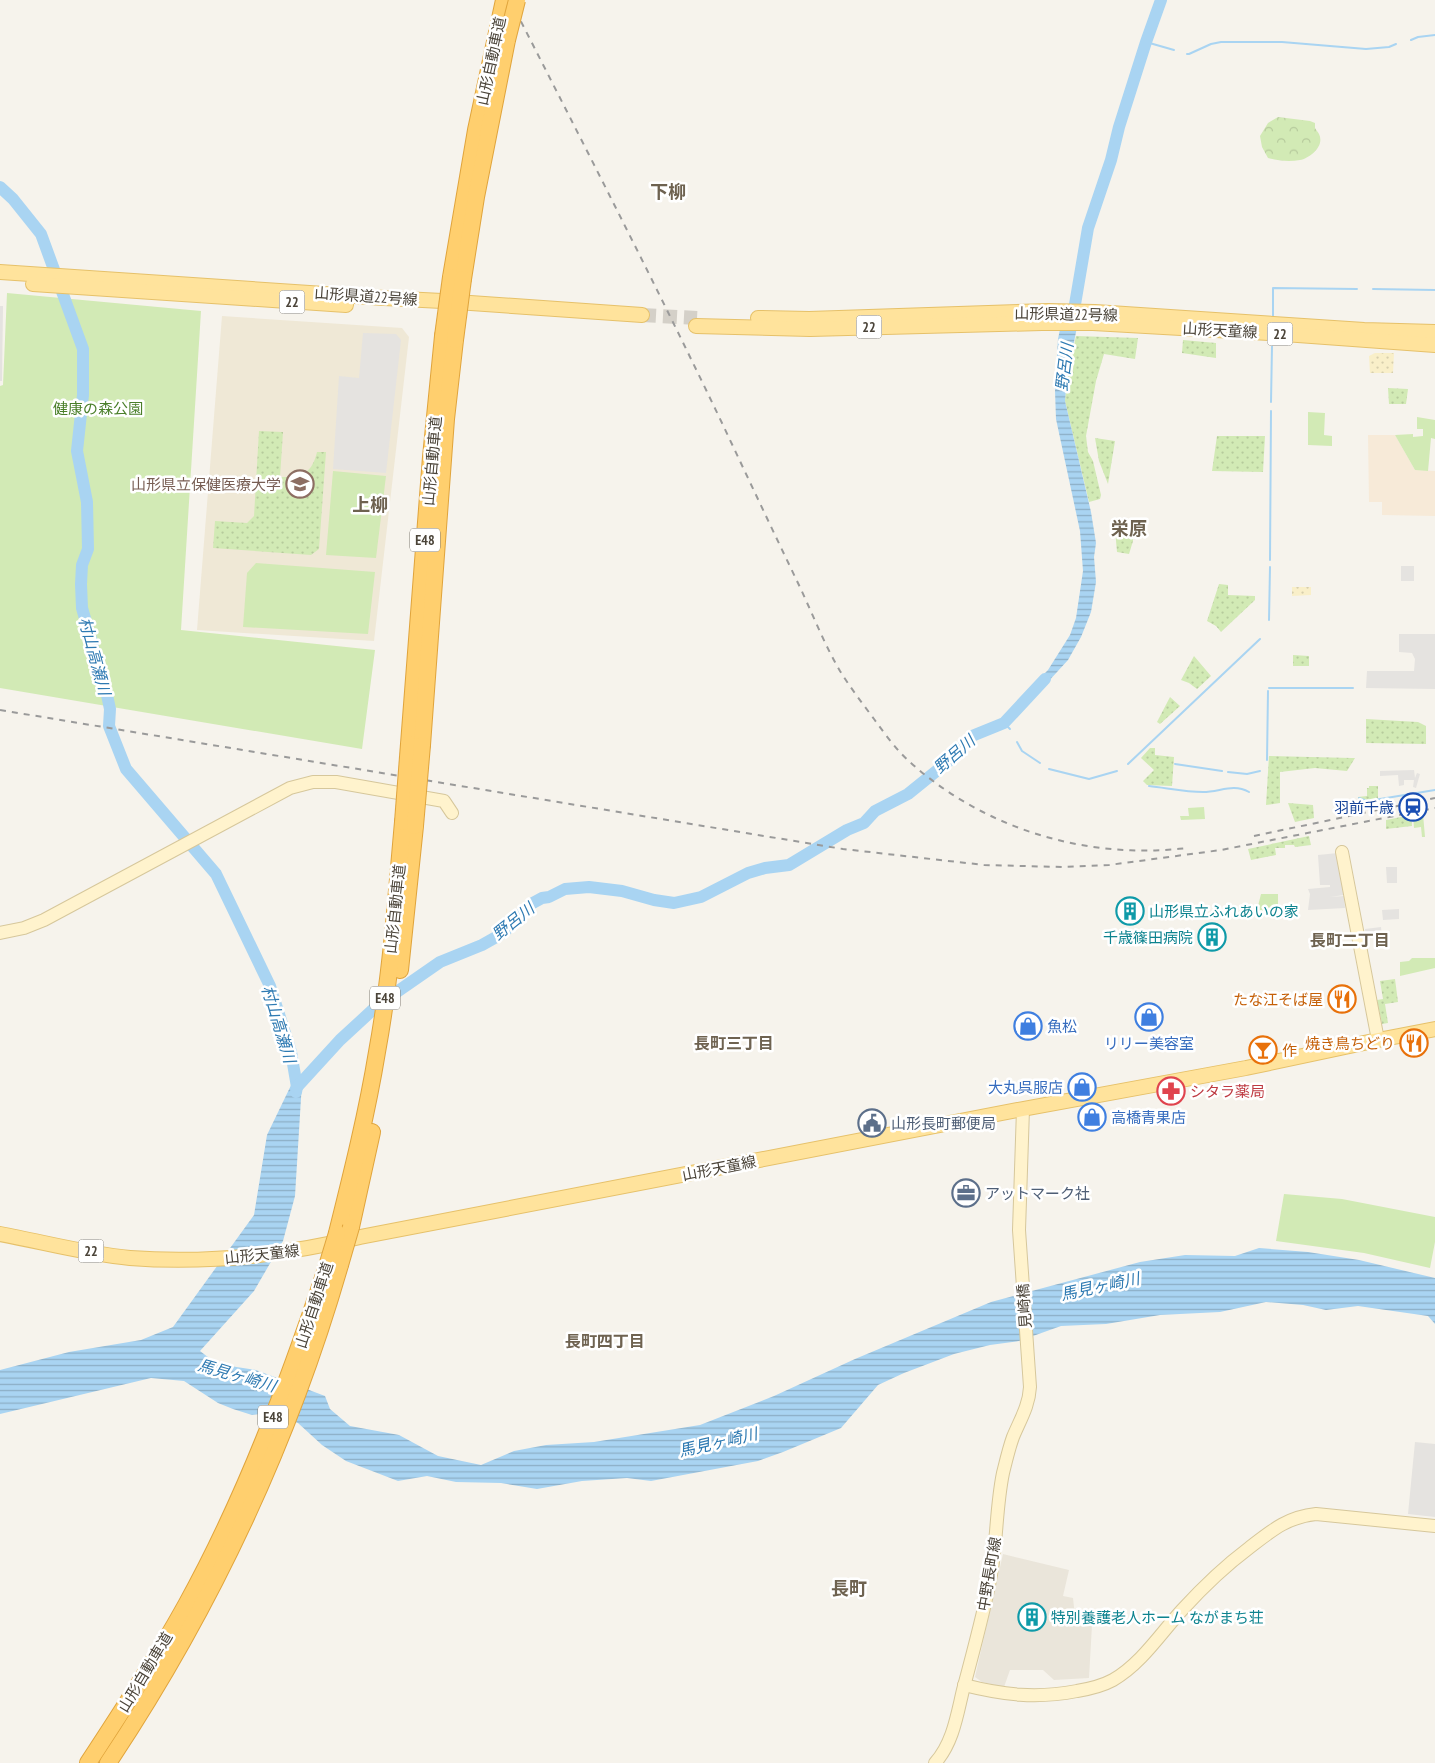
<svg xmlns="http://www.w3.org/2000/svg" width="1435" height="1763" viewBox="0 0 1435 1763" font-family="'PT Sans Narrow','Noto Sans JP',sans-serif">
  <defs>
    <pattern id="grass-dots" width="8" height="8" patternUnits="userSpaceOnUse" patternTransform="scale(1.25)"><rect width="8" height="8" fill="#d2eab5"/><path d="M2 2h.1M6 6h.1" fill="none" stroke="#b6ca9c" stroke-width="1.8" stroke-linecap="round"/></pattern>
    <pattern id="forest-crowns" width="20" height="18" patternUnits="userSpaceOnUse" patternTransform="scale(1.25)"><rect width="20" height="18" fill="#d2eab5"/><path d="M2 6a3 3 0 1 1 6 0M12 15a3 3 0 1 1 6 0" fill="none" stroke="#b6ca9c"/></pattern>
    <pattern id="sand-dots" width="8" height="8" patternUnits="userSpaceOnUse" patternTransform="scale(1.25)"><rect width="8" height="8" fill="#f9efc9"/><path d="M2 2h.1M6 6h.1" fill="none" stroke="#d7cead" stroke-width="1.8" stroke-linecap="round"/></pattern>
    <pattern id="water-rules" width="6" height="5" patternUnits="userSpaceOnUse" patternTransform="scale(1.25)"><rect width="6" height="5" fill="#a9d4f2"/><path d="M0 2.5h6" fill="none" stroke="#8caec5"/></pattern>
  </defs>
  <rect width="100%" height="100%" fill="#f6f3ec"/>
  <polygon fill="#eae5da" points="1003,1554 1069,1570 1063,1596 1073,1598 1075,1617 1092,1625 1089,1678 1054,1680 1043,1670 1010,1670 1004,1687 982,1682 975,1677"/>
  <polygon fill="#f7ead8" points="1368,435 1395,435 1415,470 1435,471 1435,516 1382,515 1382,502 1369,502"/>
  <polygon fill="#efe8d6" points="222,316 402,328 409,337 374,641 197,630"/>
  <g fill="url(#grass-dots)">
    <polygon points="1076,336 1138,338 1135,359 1104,354 1096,381 1086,436 1088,452 1093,461 1101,495 1100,499 1089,502 1065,401 1067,377"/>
    <polygon points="1183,340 1216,343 1216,358 1182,353"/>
    <polygon points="1388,388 1408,389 1406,404 1389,404"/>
    <path d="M259,431L283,432L280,477C302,478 312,473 317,452H326L319,549L311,555L213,548L215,521L247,523L254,516Z"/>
    <polygon points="1217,436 1265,436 1263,472 1212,471"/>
    <polygon points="1095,438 1115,441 1108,484 1099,461"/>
    <polygon points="1115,529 1133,531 1133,541 1129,554 1117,552"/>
    <polygon points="1219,584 1228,585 1228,595 1255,596 1255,600 1221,632 1216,626 1207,621"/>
    <polygon points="1293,655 1309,656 1309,666 1293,666"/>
    <polygon points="1194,656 1211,676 1197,689 1189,683 1181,680"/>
    <polygon points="1170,697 1180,706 1160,724 1157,722"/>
    <polygon points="1366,719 1418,722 1426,726 1426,744 1366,743"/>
    <polygon points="1150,748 1155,748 1155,755 1174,757 1172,786 1147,785 1143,781 1154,770 1141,758"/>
    <polygon points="1269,756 1352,758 1355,758 1347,771 1315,768 1280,772 1280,803 1266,805"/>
    <polygon points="1369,786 1378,786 1378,802 1359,807 1358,797 1367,796 1367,788 1369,788"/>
    <polygon points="1288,803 1313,805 1314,818 1295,822"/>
    <polygon points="1411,815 1412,826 1386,829 1386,820"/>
    <polygon points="1309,836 1311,845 1295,847 1294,845 1285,845 1285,848 1275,848 1276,855 1251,860 1248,849"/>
    <polygon points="1395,979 1398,1002 1385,1004 1388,1023 1382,1024 1377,1000 1383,999 1380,981"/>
  </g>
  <path fill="url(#forest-crowns)" d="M1278,117L1310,121L1315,123V128C1316,130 1318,132 1319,134C1325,146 1310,158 1300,160C1290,162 1278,161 1268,158L1262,147L1260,136L1268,123Z"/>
  <g fill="url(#sand-dots)">
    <polygon points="1375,353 1394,353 1393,373 1370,373 1369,356"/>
    <polygon points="1292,587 1311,587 1311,595 1292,596"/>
  </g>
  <g fill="#d2eab5">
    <polygon points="7,293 201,311 181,630 375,650 362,749 0,688 0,386 3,385"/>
    <polygon points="1308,412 1325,413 1324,435 1332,436 1332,446 1308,445"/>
    <polygon points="1417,417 1435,420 1435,439 1431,438 1428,471 1415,470 1395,435 1413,434 1413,437 1423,436 1423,429 1417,429"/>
    <polygon points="333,471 386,476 376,558 326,555"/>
    <polygon points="256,563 375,572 368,634 243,627 247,573"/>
    <polygon points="1204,807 1205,819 1181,820 1180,816 1189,816 1188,808"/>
    <polygon points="1423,814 1425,837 1422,837 1421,827 1414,828 1413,815"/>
    <polygon points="1261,894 1278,894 1278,914 1264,914 1257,910"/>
    <polygon points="1412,958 1435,958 1435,968 1400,976 1400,962 1409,961"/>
    <polygon points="1284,1194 1342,1199 1435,1217 1435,1242 1430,1268 1364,1253 1276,1241"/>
  </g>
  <g fill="#e5e3e0">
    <polygon points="0,306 3,306 2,381 0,381"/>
    <polygon points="363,333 396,334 401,340 386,473 333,469 339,376 359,378"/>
    <rect x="1401" y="566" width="13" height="15"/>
    <polygon points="1399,634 1435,634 1435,689 1366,688 1367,671 1414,671 1415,659 1412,653 1399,652"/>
    <polygon points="1414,770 1415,778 1417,773 1420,774 1416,788 1413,787 1414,780 1404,780 1404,785 1399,786 1398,775 1380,776 1380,771"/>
    <polygon points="1338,853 1344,895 1330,897 1344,896 1345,908 1308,910 1310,894 1308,889 1330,887 1330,885 1320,885 1318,855"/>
    <polygon points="1386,867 1397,867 1397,883 1387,883"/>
    <polygon points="1399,909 1399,919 1383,920 1382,910"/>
    <polygon points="1381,927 1382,937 1366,939 1365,929"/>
    <polygon points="1415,1442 1435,1444 1435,1517 1408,1514"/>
  </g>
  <g fill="url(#water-rules)">
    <polygon points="1065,305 1081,307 1067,377 1065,401 1091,512 1096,543 1094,557 1096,582 1091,612 1081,637 1068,660 1036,695 1031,687 1048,670 1070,635 1076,618 1083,571 1080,531 1056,419 1055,391 1058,339"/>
    <polygon points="295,1077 302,1082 295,1196 283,1241 254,1291 200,1351 217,1364 256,1370 325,1396 330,1409 350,1426 399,1435 438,1456 481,1465 514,1451 546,1445 594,1442 700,1425 774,1396 855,1359 991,1302 1140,1262 1185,1255 1235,1256 1259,1248 1308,1252 1359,1260 1435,1278 1435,1324 1428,1316 1358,1306 1326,1310 1303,1305 1266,1302 1220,1312 1160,1315 1106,1324 1061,1326 1019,1341 990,1345 954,1354 904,1373 878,1385 841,1428 783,1452 758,1461 651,1481 627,1478 582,1481 537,1489 501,1483 456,1482 427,1476 398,1481 346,1461 322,1445 298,1423 268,1413 252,1415 233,1409 218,1403 184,1381 151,1378 0,1414 0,1370 69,1352 141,1340 173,1327 254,1215 267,1135"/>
  </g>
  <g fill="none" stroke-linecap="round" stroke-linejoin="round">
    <g stroke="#a9d4f2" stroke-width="2">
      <polyline points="1411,40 1418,37 1435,35"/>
      <polyline points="1146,42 1174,50"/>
      <polyline points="1187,54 1189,54 1211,44 1221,42 1282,42 1366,49 1389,47 1396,44"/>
      <polyline points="1373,289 1435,290"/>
      <polyline points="1273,316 1273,288 1357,289"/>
      <polyline points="1271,402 1272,346"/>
      <polyline points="1270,560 1271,411"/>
      <polyline points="1269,620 1270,567"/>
      <polyline points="1269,688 1353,688"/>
      <polyline points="1004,723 1010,729"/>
      <polyline points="1017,742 1022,751 1040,763"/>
      <polyline points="1267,760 1268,691"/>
      <polyline points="1128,764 1260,639"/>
      <polyline points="1175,764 1222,771"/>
      <polyline points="1049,769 1089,779 1117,771"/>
      <polyline points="1228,772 1247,774 1260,771"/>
      <path d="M1149,786C1167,788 1186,792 1203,792C1220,792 1233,783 1249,792"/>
      <polyline points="1359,798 1367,801 1374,800 1435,790"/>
    </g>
    <g stroke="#a9d4f2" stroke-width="12">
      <polyline points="0,187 13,199 41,234 83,349 83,395 77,451 87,502 88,549 82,565 81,584 82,608 93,646 97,668 107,695 110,709 109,726 126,769 216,874 270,986 291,1052 297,1087 296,1092"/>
      <polyline points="1072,322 1088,228 1111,160 1119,127 1146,42 1161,0"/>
      <polyline points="297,1087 340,1040 378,1005 440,962 482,945 498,936 504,932 531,904 542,898 549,897 565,889 589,887 622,891 654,900 674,903 701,897 748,873 765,868 789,865 847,830 864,823 875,811 908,794 955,756 972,736 1004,723 1045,679"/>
    </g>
    <polyline stroke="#d4d0c8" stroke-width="14" stroke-dasharray="14 7" stroke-linecap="butt" points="642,315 697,318"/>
    <g stroke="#d6c79b" stroke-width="14">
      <g id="secondary">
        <polyline points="1342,852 1378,1040"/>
        <polyline points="0,933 24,928 44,920 290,788 313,782 336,782 444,801 452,813"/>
        <path d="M964,1685C1004,1695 1036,1699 1077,1691C1089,1689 1102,1686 1113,1680C1141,1664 1161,1633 1182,1610C1203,1587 1225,1566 1249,1548C1271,1531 1287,1517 1316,1514L1435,1526"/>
        <path d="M935,1763C953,1743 957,1715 963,1690C973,1652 984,1613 991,1575C997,1541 996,1507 1003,1473C1006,1461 1009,1448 1013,1437C1020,1420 1029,1406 1030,1387L1019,1230L1023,1109"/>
      </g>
    </g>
    <g stroke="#e6c16a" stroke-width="16">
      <g id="primary">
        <polyline points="0,272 384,298 442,301 642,315"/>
        <polyline points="33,284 346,305"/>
        <polyline points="758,318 809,319 1048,311 1095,312 1364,330 1435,332"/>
        <polyline points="696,326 810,329 1042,323 1093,323 1269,333 1435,345"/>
        <path d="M0,1234C43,1242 87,1254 130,1258C208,1264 285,1255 360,1237L1023,1109L1246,1068L1378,1040L1435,1029"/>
      </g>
    </g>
    <g stroke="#e0a43c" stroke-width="18">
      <g id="highway">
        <polyline points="451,277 476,130 504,0"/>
        <polyline points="463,279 476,197 507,40"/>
        <polyline points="409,744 431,457 443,336"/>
        <polyline points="422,745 446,419 455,340"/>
        <polyline points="400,970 415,826"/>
        <polyline points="351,1227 372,1132"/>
        <path d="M337,1233C352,1173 367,1113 377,1052C391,976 396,899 403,822"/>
        <path d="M88,1763C122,1711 156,1659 186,1605C245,1498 288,1383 327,1266"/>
        <path d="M108,1763C210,1610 289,1442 340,1265"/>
      </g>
    </g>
    <use href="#secondary" stroke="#fff3cd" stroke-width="12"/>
    <use href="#primary" stroke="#ffe39c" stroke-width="14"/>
    <use href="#highway" stroke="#ffcf6e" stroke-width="16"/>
    <g stroke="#9a9a9a" stroke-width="2" stroke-dasharray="6 6" stroke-linecap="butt">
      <path d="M510,0C582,141 654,281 722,423C747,476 772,529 797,581C811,610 824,644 840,671C850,687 862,703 874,719C885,734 897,751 911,763C986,830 1089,860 1187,848"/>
      <polyline points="0,710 843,849 984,865 1062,867 1109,865 1221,850 1435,808"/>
      <polyline points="1254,836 1435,798"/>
    </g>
    <g stroke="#e0a43c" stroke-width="18" stroke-linecap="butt">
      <g id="highway-bridge">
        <polyline points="507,40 517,0"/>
        <polyline points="443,336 451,277"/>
        <polyline points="455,340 463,279"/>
        <polyline points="403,822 409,744"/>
        <polyline points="415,826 422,745"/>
        <polyline points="340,1265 351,1227"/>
        <polyline points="327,1266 337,1233"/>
      </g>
    </g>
    <use href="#highway-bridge" stroke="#ffcf6e" stroke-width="16"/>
  </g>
  <defs>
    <g id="school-ring" transform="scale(1.4375)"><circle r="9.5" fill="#fff" stroke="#8d6e63" stroke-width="1.5"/><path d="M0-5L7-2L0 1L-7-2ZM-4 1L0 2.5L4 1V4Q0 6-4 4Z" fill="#8d6e63"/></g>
    <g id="station-ring" transform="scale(1.4375)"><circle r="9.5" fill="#fff" stroke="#1a4fb4" stroke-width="1.5"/><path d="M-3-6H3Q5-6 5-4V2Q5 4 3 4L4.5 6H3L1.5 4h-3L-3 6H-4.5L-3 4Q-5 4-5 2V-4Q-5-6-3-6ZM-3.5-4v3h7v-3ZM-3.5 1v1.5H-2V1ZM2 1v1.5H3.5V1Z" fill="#1a4fb4"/></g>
    <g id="building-ring" transform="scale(1.4375)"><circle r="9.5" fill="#fff" stroke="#0f9aa8" stroke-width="1.5"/><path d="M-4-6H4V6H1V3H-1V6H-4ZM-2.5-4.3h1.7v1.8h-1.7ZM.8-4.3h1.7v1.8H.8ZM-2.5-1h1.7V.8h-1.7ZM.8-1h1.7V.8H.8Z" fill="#0f9aa8"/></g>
    <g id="restaurant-ring" transform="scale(1.4375)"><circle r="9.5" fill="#fff" stroke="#e8710a" stroke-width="1.5"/><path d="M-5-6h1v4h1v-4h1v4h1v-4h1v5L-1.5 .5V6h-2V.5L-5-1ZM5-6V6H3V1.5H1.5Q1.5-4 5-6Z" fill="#e8710a"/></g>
    <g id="shop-ring" transform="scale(1.4375)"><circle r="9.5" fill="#fff" stroke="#3f7fe0" stroke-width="1.5"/><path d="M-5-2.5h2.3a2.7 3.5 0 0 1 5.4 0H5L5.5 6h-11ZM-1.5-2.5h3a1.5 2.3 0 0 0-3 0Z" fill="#3f7fe0"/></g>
    <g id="bar-ring" transform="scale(1.4375)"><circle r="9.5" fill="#fff" stroke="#e8710a" stroke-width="1.5"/><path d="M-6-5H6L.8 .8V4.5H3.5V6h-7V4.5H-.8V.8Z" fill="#e8710a"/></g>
    <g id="pharmacy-ring" transform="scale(1.4375)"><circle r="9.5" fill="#fff" stroke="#e0444e" stroke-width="1.5"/><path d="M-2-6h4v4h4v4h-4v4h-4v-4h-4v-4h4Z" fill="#e0444e"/></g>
    <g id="civic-ring" transform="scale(1.4375)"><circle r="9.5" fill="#fff" stroke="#5c6f8a" stroke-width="1.5"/><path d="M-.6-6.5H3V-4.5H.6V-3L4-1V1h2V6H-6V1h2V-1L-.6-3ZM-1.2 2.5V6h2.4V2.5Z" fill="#5c6f8a"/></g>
    <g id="office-ring" transform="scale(1.4375)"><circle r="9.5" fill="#fff" stroke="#5c6f8a" stroke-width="1.5"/><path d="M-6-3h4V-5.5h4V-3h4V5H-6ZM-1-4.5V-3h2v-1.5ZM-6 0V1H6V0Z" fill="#5c6f8a"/></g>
  </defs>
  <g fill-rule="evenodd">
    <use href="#school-ring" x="300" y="484"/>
    <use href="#station-ring" x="1413" y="807"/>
    <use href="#building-ring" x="1130" y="911"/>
    <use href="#building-ring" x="1212" y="937"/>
    <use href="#restaurant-ring" x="1342" y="999"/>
    <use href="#shop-ring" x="1149" y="1017"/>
    <use href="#shop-ring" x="1028" y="1026"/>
    <use href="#restaurant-ring" x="1414" y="1043"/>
    <use href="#bar-ring" x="1263" y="1050"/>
    <use href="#shop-ring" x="1082" y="1087"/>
    <use href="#pharmacy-ring" x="1171" y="1091"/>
    <use href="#shop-ring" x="1092" y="1117"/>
    <use href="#civic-ring" x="872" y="1123"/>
    <use href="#office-ring" x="966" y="1193"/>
    <use href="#building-ring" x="1032" y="1617"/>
  </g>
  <g text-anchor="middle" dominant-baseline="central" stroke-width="5" stroke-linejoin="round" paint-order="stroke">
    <g fill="#fff" stroke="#817c74" stroke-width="1">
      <rect x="279.5" y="290.5" width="25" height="23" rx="4"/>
      <rect x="856.5" y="315.5" width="25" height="23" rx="4"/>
      <rect x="1267.5" y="322.5" width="25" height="23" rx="4"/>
      <rect x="410" y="528.5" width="30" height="23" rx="4"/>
      <rect x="370" y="986.5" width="30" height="23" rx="4"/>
      <rect x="78.5" y="1239.5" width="25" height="23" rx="4"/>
      <rect x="258" y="1405.5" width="30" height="23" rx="4"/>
    </g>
    <g font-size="14" font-weight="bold" fill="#4b4439">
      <text x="292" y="302">22</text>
      <text x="869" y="327">22</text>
      <text x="1280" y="334">22</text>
      <text x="425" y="540">E48</text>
      <text x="385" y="998">E48</text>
      <text x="91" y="1251">22</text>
      <text x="273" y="1417">E48</text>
    </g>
    <g font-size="15" fill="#4b4439" stroke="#fff">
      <text transform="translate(491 61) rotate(-78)">山形自動車道</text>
      <text transform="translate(366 296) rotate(4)">山形県道22号線</text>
      <text transform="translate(1066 314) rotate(1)">山形県道22号線</text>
      <text transform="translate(1220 330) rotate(3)">山形天童線</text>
      <text transform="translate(432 461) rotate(-85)">山形自動車道</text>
      <text transform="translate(395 909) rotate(-84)">山形自動車道</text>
      <text transform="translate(719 1168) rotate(-11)">山形天童線</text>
      <text transform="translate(262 1254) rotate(-6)">山形天童線</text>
      <text transform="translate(314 1305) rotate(-72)">山形自動車道</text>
      <text transform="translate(1024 1306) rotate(-94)">見崎橋</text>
      <text transform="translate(989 1574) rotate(-80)">中野長町線</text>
      <text transform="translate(145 1672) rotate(-59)">山形自動車道</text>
    </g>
    <g font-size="15" fill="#4a7f2a" stroke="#fff">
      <text x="98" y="408">健康の森公園</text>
    </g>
    <g font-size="15" fill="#785e54" stroke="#fff" text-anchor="end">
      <text x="281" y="484">山形県立保健医療大学</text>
    </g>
    <g font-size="15" fill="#164399" stroke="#fff" text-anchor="end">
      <text x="1394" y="807">羽前千歳</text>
    </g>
    <g font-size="15" fill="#0d838f" stroke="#fff" text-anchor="start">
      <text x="1149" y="911">山形県立ふれあいの家</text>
      <text x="1193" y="937" text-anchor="end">千歳篠田病院</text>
      <text x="1051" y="1617">特別養護老人ホーム ながまち荘</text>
    </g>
    <g font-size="15" fill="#c56008" stroke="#fff" text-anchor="end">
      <text x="1323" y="999">たな江そば屋</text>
      <text x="1395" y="1043">焼き鳥ちどり</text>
      <text x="1282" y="1050" text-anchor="start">作</text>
    </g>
    <g font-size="15" fill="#366cbe" stroke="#fff" text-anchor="start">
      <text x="1047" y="1026">魚松</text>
      <text x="1149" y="1043" text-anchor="middle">リリー美容室</text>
      <text x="1063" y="1087" text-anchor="end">大丸呉服店</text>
      <text x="1111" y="1117">高橋青果店</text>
    </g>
    <g font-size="15" fill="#be3a42" stroke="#fff" text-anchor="start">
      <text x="1190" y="1091">シタラ薬局</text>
    </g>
    <g font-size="15" fill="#4e5e75" stroke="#fff" text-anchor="start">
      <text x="891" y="1123">山形長町郵便局</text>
      <text x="985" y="1193">アットマーク社</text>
    </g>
    <g font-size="16" font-style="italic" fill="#2e7ab2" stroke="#fff">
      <text transform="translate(1064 367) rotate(-83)">野呂川</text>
      <text transform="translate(95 656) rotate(75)">村山高瀬川</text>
      <text transform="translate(954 754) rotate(-41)">野呂川</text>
      <text transform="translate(513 921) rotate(-39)">野呂川</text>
      <text transform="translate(279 1024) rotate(73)">村山高瀬川</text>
      <text transform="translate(1100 1286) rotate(-12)">馬見ヶ崎川</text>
      <text transform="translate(237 1375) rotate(16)">馬見ヶ崎川</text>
      <text transform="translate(718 1442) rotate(-13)">馬見ヶ崎川</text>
    </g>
    <g font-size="16" font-weight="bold" fill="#6e6250" stroke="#fff">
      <text x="1350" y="940">長町二丁目</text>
      <text x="734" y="1043">長町三丁目</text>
      <text x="605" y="1341">長町四丁目</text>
    </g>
    <g font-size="18" font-weight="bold" fill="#6e6250" stroke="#fff">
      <text x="668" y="191">下柳</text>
      <text x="370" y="504">上柳</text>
      <text x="1129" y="528">栄原</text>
      <text x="849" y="1588">長町</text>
    </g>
  </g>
</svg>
